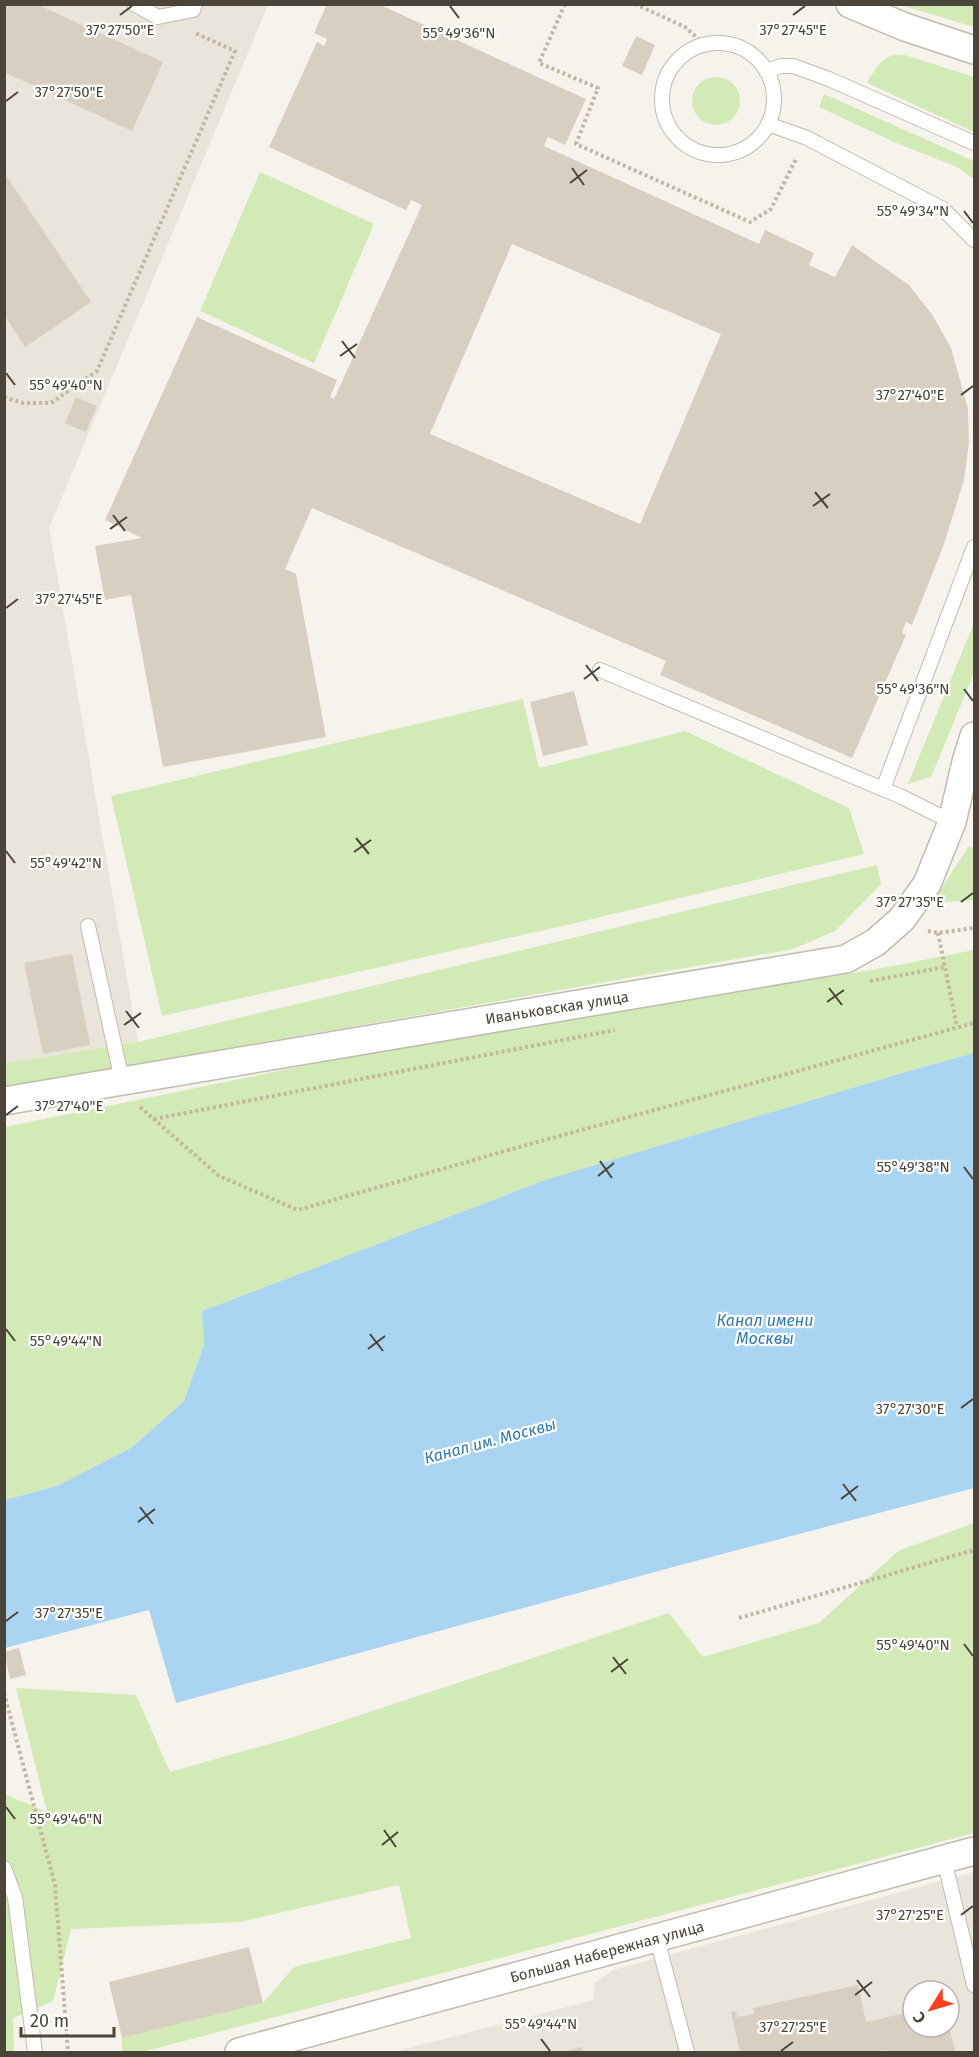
<svg xmlns="http://www.w3.org/2000/svg" width="979" height="2057" viewBox="0 0 979 2057" font-family="'Fira Sans',sans-serif">
  <rect width="100%" height="100%" fill="#f6f3ec"/>
  <g fill="#eae5da" fill-rule="evenodd">
    <polygon points="5,5 268,5 49,528 138,1042 5,1063"/>
    <path d="M974,1872V2052H394L593,2000L595,1983L613,1970ZM913,1991H949V2027H913Z"/>
  </g>
  <g fill="#d2eab5">
    <polygon points="900,5 974,5 974,27"/>
    <path d="M892,55H905L974,77V132L867,83C874,71 879,61 892,55Z"/>
    <circle cx="716" cy="101" r="24"/>
    <polygon points="824,94 974,161 974,179 957,167 894,142 819,107"/>
    <polygon points="260,172 374,224 314,363 200,311"/>
    <polygon points="974,623 974,673 931,777 908,784"/>
    <polygon points="523,699 539,768 685,731 849,808 864,854 571,924 162,1016 111,796"/>
    <polygon points="968,847 974,847 974,900 932,903"/>
    <polygon points="877,865 881,884 835,931 793,949 5,1088 5,1063 138,1042"/>
    <polygon points="974,950 974,1053 902,1073 548,1179 202,1311 204,1345 184,1401 131,1448 57,1486 5,1500 5,1127 372,1052 877,969"/>
    <polygon points="974,1523 974,1833 142,2052 122,2052 122,2038 263,2003 294,1967 411,1938 399,1885 240,1922 71,1929 53,2001 13,2018 14,2052 5,2052 4,1794 47,1812 16,1688 136,1695 170,1772 297,1736 669,1613 703,1657 819,1623 898,1551"/>
  </g>
  <polygon fill="#a9d4f2" points="974,1053 974,1488 673,1567 176,1703 149,1610 5,1648 5,1500 57,1486 131,1448 184,1401 204,1345 202,1311 548,1179 902,1073"/>
  <g fill="#d8cfc1" fill-rule="evenodd">
    <polygon points="4,4 36,4 163,62 132,131 4,72"/>
    <path d="M327,4H378L586,99L565,145L548,137L544,146L759,244L765,230L814,253L809,265L835,277L852,245L909,285L933,316L951,348L968,409L969,443L964,480L944,544L912,625L906,622L902,633L906,635L852,758L660,675L666,661L312,508L285,569L296,574L326,737L163,767L131,595L105,600L95,546L142,538L105,520L197,317L337,380L330,397L334,399L422,205L411,200L406,210L269,147L317,42L324,46L327,39L314,33ZM512,244L721,334L640,524L430,434Z"/>
    <polygon points="636,36 655,45 642,75 622,66"/>
    <polygon points="5,174 91,302 25,347 5,316"/>
    <polygon points="76,397 97,406 86,432 65,423"/>
    <polygon points="574,691 588,745 543,756 530,702"/>
    <polygon points="72,954 90,1045 43,1054 24,963"/>
    <polygon points="19,1648 26,1675 10,1679 4,1652"/>
    <polygon points="249,1947 263,2003 122,2038 109,1982"/>
    <polygon points="858,1985 866,2022 905,2013 904,2007 913,2005 913,2027 938,2027 939,2033 950,2030 955,2052 888,2052 887,2050 875,2052 740,2052 731,2012 736,2011 737,2017 754,2014 753,2008"/>
    <polygon points="582,2047 584,2052 563,2052"/>
  </g>
  <g fill="none" stroke-linecap="round" stroke-linejoin="round">
    <g stroke="#c2bbae" stroke-width="16">
      <g id="lane">
        <polyline points="134,4 158,17 193,10 195,4"/>
        <circle cx="718" cy="99" r="56"/>
        <polyline points="766,71 781,66 793,66 829,79 974,143"/>
        <polyline points="768,124 807,138 943,209 974,240"/>
        <polyline points="600,670 902,797 952,822"/>
        <polyline points="883,789 974,547"/>
        <polyline points="88,926 122,1080"/>
        <polyline points="944,1859 974,1985"/>
        <polyline points="4,1868 15,1897 35,2052"/>
        <polyline points="657,1939 687,2052"/>
      </g>
    </g>
    <g stroke="#c2bbae" stroke-width="30">
      <g id="street">
        <polyline points="850,4 905,27 974,50"/>
        <polyline points="4,1101 846,959 876,942 902,919 927,884 952,822 966,762 974,736"/>
        <polyline points="239,2052 974,1851"/>
      </g>
    </g>
    <g stroke="#c4b79f" stroke-width="4" stroke-dasharray="3 3" stroke-linecap="butt">
      <polyline points="565,4 539,63 598,88 576,144 750,222 771,209 797,157"/>
      <polyline points="635,4 685,27 705,45"/>
      <polyline points="4,397 23,403 51,403 97,371 235,51 195,33"/>
      <polyline points="928,931 938,933 974,928"/>
      <polyline points="938,933 957,1027"/>
      <polyline points="870,981 945,967"/>
      <polyline points="140,1107 219,1176 298,1210 537,1142 974,1023"/>
      <polyline points="154,1119 615,1030"/>
      <polyline points="739,1618 974,1550"/>
      <polyline points="4,1693 55,1885 68,2052"/>
    </g>
    <use href="#lane" stroke="#fff" stroke-width="14"/>
    <use href="#street" stroke="#fff" stroke-width="27"/>
  </g>
  <path fill="none" stroke="#4b4439" stroke-width="2" d="M450,6L459,18M120,15L132,6M793,15L805,6M6,101L18,92M572,168L584,185M570,183L587,170M964,211L973,223M342,341L355,358M340,356L357,344M6,373L15,385M961,395L973,386M815,492L828,508M813,506L830,494M113,515L125,531M110,529L127,517M6,608L18,599M586,665L598,681M584,679L600,667M964,689L973,701M356,838L369,854M6,851L15,863M354,852L371,840M961,902L973,893M829,988L842,1005M827,1002L844,990M126,1011L139,1028M124,1025L141,1013M6,1115L18,1106M600,1161L612,1178M964,1167L973,1179M598,1176L614,1163M6,1329L15,1341M370,1334L383,1351M368,1349L385,1336M961,1408L973,1399M843,1484L856,1501M841,1499L858,1486M140,1507L153,1524M138,1522L155,1509M6,1621L18,1612M964,1644L973,1656M613,1657L626,1674M611,1672L628,1659M6,1807L15,1819M384,1830L396,1847M382,1845L398,1832M961,1915L973,1906M857,1980L870,1997M855,1995L872,1982M541,2039L550,2051M781,2051L793,2042"/>
  <g text-anchor="middle" dominant-baseline="central" stroke-width="4.5" stroke-linejoin="round" paint-order="stroke">
    <g font-size="15" fill="#4b4439" stroke="#fff">
      <text transform="translate(557 1008) rotate(-9)">Иваньковская улица</text>
      <text transform="translate(607 1952) rotate(-15)">Большая Набережная улица</text>
    </g>
    <g font-size="16" font-style="italic" fill="#2e7ab2" stroke="#fff">
      <text x="765" y="1320">Канал имени<tspan x="765" dy="18">Москвы</tspan></text>
      <text transform="translate(490 1441) rotate(-15)">Канал им. Москвы</text>
    </g>
  </g>
  <g font-size="15" text-anchor="middle" fill="#4b4439" stroke="#fff" stroke-width="4.5" stroke-linejoin="round" paint-order="stroke">
    <text x="120" y="35">37°27'50"E</text>
    <text x="793" y="35">37°27'45"E</text>
    <text x="459" y="38">55°49'36"N</text>
    <text x="69" y="97">37°27'50"E</text>
    <text x="913" y="216">55°49'34"N</text>
    <text x="66" y="390">55°49'40"N</text>
    <text x="910" y="400">37°27'40"E</text>
    <text x="69" y="604">37°27'45"E</text>
    <text x="913" y="694">55°49'36"N</text>
    <text x="66" y="868">55°49'42"N</text>
    <text x="910" y="907">37°27'35"E</text>
    <text x="69" y="1111">37°27'40"E</text>
    <text x="913" y="1172">55°49'38"N</text>
    <text x="66" y="1346">55°49'44"N</text>
    <text x="910" y="1414">37°27'30"E</text>
    <text x="69" y="1618">37°27'35"E</text>
    <text x="913" y="1650">55°49'40"N</text>
    <text x="66" y="1824">55°49'46"N</text>
    <text x="910" y="1920">37°27'25"E</text>
    <text x="541" y="2029">55°49'44"N</text>
    <text x="793" y="2032">37°27'25"E</text>
  </g>
  <rect width="979" height="2057" fill="none" stroke="#4b4439" stroke-width="12"/>
  <g transform="translate(931 2009) rotate(233)"><circle r="28" fill="#ffffff" stroke="#b7b4b0" stroke-width="1.5"/>
  <path d="M0-4.5L10 22L0 15L-10 22Z" fill="#fc3f1d"/>
  <text y="-9" font-size="16" font-weight="bold" text-anchor="middle" fill="#4b4439">С</text>
  </g>
  <path d="M21 2027v9h93v-9" fill="none" stroke="#4b4439" stroke-width="3"/>
  <text x="30" y="2027" font-size="18" fill="#4b4439" stroke="#ffffff" stroke-width="4.5" paint-order="stroke">20 m</text>
</svg>
